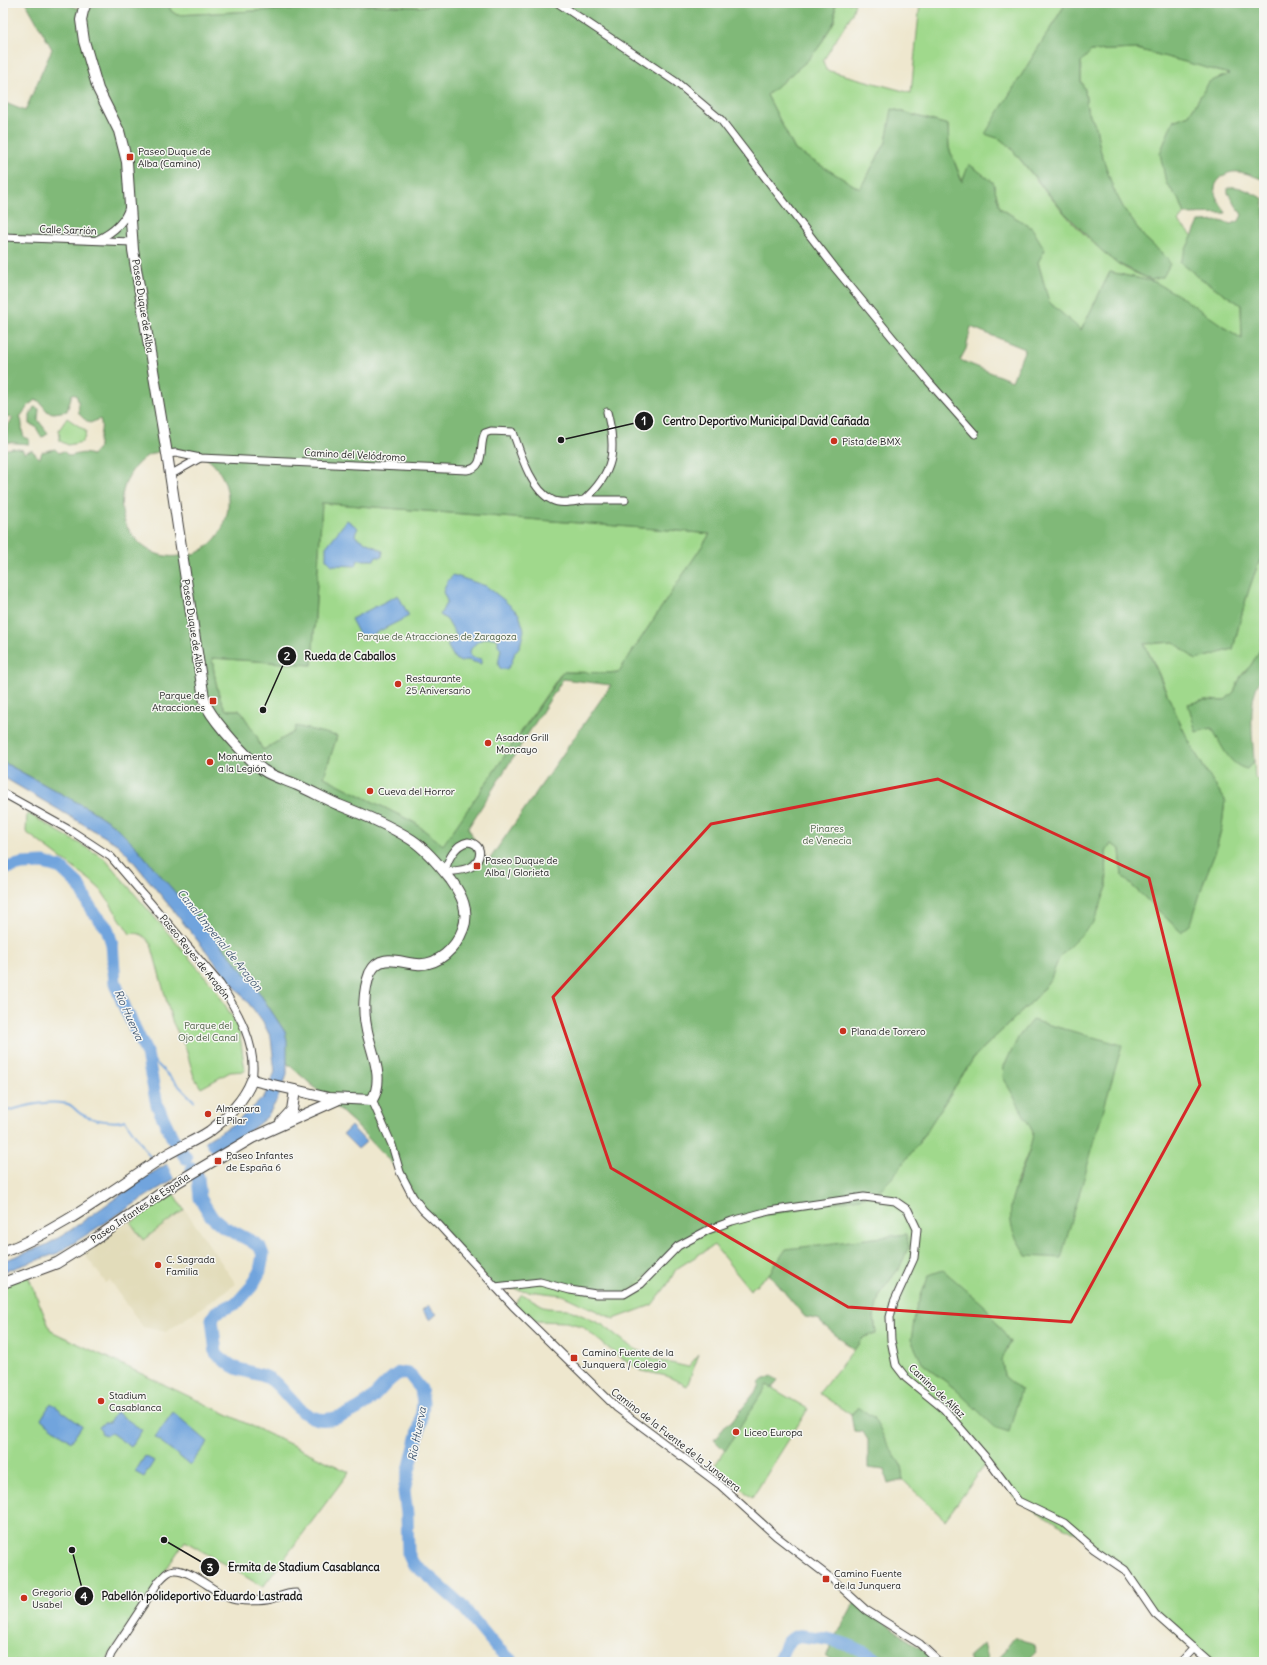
<svg xmlns="http://www.w3.org/2000/svg" width="1267" height="1665" viewBox="0 0 1267 1665" font-family="Delius,sans-serif">
  <rect width="100%" height="100%" fill="#f6f6f2"/>
  <filter id="ink" filterUnits="userSpaceOnUse"><feTurbulence type="fractalNoise" baseFrequency=".025" numOctaves="2"/><feDisplacementMap in="SourceGraphic" scale="8" xChannelSelector="R" yChannelSelector="G"/><feConvolveMatrix kernelMatrix="1 2 1 2 8 2 1 2 1" color-interpolation-filters="sRGB"/></filter>
  <filter id="wash" filterUnits="userSpaceOnUse"><feTurbulence type="fractalNoise" baseFrequency=".012" numOctaves="4" result="noise"/><feDisplacementMap in="SourceGraphic" scale="16" xChannelSelector="R" yChannelSelector="G"/><feGaussianBlur stdDeviation="0.9" result="paint"/><feColorMatrix in="noise" values="0 0 0 0 0 0 0 0 0 0 0 0 0 0 0 0 0 1.4 0 .05"/><feComposite in="paint" operator="in"/></filter>
  <g filter="url(#wash)">
    <rect width="100%" height="100%" fill="#eee7ce"/>
    <polygon fill="#e2dcba" points="172,1191 236,1284 166,1332 143,1327 110,1280 106,1283 83,1252"/>
    <g fill="#a0d98c" stroke="#5e7a54" fill-rule="evenodd">
      <polygon points="168,3 449,3 448,4 416,7 372,5 177,15 171,11"/>
      <path d="M835,3H855L852,14L823,61L826,70L911,93L920,3H1066L1008,97L1000,139L1010,147C1042,186 1074,231 1116,262C1126,270 1140,275 1151,280L1167,258L1144,237L1124,209L1113,188L1100,149L1096,127L1087,109L1085,90L1081,81V62L1090,51L1137,49L1230,74L1209,82L1189,115L1173,121L1166,183L1180,201L1185,214L1181,217L1178,222L1193,236L1180,262L1201,278L1241,305L1242,339L1155,282L1110,272L1081,331L1049,302L1038,262L1032,228L1000,208L993,182L969,165L963,183L949,148L948,125L893,109L886,142L860,189L795,150L767,95L808,60L819,47L835,20Z"/>
      <polygon points="67,418 86,431 85,437 82,442 68,445 60,441 59,430"/>
      <path d="M322,503L668,530L710,534L618,673L562,672L443,846L415,823L324,777L337,736L294,732L263,750L258,741L259,740L240,710H226C216,693 215,677 212,658L312,665Z"/>
      <path d="M1264,552V630L1260,650L1251,665L1241,676L1234,692L1224,701L1205,700L1188,704L1212,728L1247,769L1254,761L1255,778L1264,784V1662H1209L1155,1614L1125,1570L1080,1536L1018,1501L988,1461L945,1520L903,1480L901,1465L858,1407L851,1415L819,1393L864,1337L876,1334L874,1316L880,1293L900,1267L787,1249L769,1274L750,1290L714,1245L676,1269L668,1284L652,1305L614,1319L562,1295L495,1287L678,1246L918,1144L975,1056L1036,998L1051,978L1059,956L1094,922L1107,887L1106,852L1111,844L1120,849L1122,876L1181,932L1215,853L1222,826L1225,800C1209,776 1193,751 1181,725C1168,698 1159,670 1144,644L1174,642L1196,660L1233,649C1241,617 1249,582 1264,552ZM1121,1045L1015,1185L1032,1143L1033,1132L1026,1118ZM1010,1342L1002,1360L1004,1376L954,1388L922,1363Z"/>
      <path d="M27,813L104,858L214,987L239,1028L245,1071L230,1072L201,1088L194,1077L186,1049L172,1021L151,944C146,937 140,931 130,934L101,890L90,880L26,832Z"/>
      <polygon points="173,1193 184,1210 143,1240 131,1223"/>
      <polygon points="28,1276 51,1331 349,1472 263,1587 185,1541 110,1653 106,1662 3,1662 3,1284"/>
      <polygon points="522,1294 547,1308 568,1309 603,1325 630,1346 654,1359 688,1367 699,1354 687,1386 667,1376 642,1371 619,1357 582,1326 566,1322 536,1321 513,1306"/>
      <polygon points="767,1385 808,1409 752,1498 715,1465"/>
    </g>
    <g fill="#80b978" stroke="#4e6a4a" fill-rule="evenodd">
      <path d="M26,3H67L83,11L93,7L96,3H168L171,11L177,15L372,5L416,7L448,4L449,3H835V20L819,47L808,60L767,95L795,150L860,189L886,142L892,109L948,125L949,148L962,182L969,164L993,182L1000,208L1032,228L1045,250L1038,262L1049,302L1081,330L1110,272L1155,282L1180,296L1242,339L1241,305L1200,278L1180,262L1199,222L1220,221L1231,224L1239,221L1242,215L1228,193V188C1237,183 1255,195 1264,199V552C1249,582 1241,617 1233,649L1196,660L1174,642L1144,644C1156,666 1164,689 1175,711C1188,743 1206,772 1225,800L1222,826L1215,853L1204,881L1191,924L1181,932L1122,876L1120,849L1111,844L1106,852L1107,887L1094,922L1060,956L1051,978L1036,998L975,1056L918,1144L892,1178L882,1188L864,1197L732,1221L678,1246L658,1265L624,1294H596L540,1282L495,1287L423,1210L400,1172L353,1122L287,1063L285,1032L251,980L136,847L115,826L91,810L3,762V450L13,448L23,450L24,453C36,447 32,454 40,458L42,452L55,449L59,453L63,451L69,456C78,455 81,451 92,455L99,447C98,438 104,428 100,419L90,423C71,411 83,411 76,395L72,394L67,411L54,413L48,412L39,401L35,400L29,405L20,417C24,424 20,431 25,438L29,439V444L3,442V429L6,430L8,428V425L13,418L8,416L3,421V102L25,111L52,49ZM971,327L1025,349L1012,381L960,360L966,349ZM170,449C179,450 188,450 197,453C240,472 238,537 194,554C190,555 184,555 179,556C158,559 140,548 129,530C113,506 124,471 147,456C154,452 163,451 170,449ZM322,503L668,530L710,534L618,673L563,672L443,845L415,823L324,777L337,736L296,726L294,732L263,750L258,741L259,740L240,710H226C216,693 215,677 212,658L312,665ZM563,679L611,685L487,863L468,828Z"/>
      <path d="M1066,3H1264V180C1250,175 1232,165 1220,179C1216,182 1214,188 1215,193C1216,199 1223,207 1226,213L1185,214L1180,201L1166,183L1160,153L1173,121L1189,115L1209,82L1229,74L1137,49L1091,51L1081,62V81L1085,90L1087,109L1096,127L1100,149L1113,188L1124,209L1144,237L1167,258L1170,264L1163,277L1151,280L1117,263L1101,250L1063,211L1010,147L1000,139L985,134Z"/>
      <polygon points="34,407 39,409 38,420 48,433 45,436 41,437 36,427 30,424 30,415"/>
      <path d="M1264,630V676C1246,692 1253,739 1254,761L1247,769C1228,765 1221,744 1212,728L1196,732L1188,704L1205,700L1224,701L1234,692L1241,676L1251,665L1260,650Z"/>
      <path d="M1032,1020L1122,1045L1061,1258L1026,1256C1022,1247 1014,1237 1012,1228C1004,1193 1030,1165 1033,1132L1003,1077L1004,1066L1019,1036Z"/>
      <polygon points="906,1234 909,1246 900,1267 880,1293 874,1316 876,1334 864,1337 854,1350 821,1323 820,1320 805,1317 769,1274 786,1249"/>
      <polygon points="943,1270 984,1305 1010,1342 1002,1360 1004,1376 1021,1390 1009,1432 996,1428 954,1388 922,1363 911,1340 916,1308 929,1275"/>
      <polygon points="772,1376 778,1381 772,1388 767,1385 725,1451 714,1440 728,1423 730,1424 759,1387 760,1381"/>
      <polygon points="858,1407 873,1417 891,1450 901,1465 903,1480 888,1484 884,1470 868,1468 868,1440 863,1432 854,1431 851,1415"/>
      <polygon points="855,1601 939,1662 835,1662 826,1656"/>
      <polygon points="1014,1638 1033,1643 1036,1652 1026,1662 1005,1662 1000,1656"/>
      <polygon points="983,1644 988,1662 971,1662 969,1656"/>
    </g>
    <g fill="#71a4dd" stroke="#46607c">
      <polygon points="347,520 358,528 355,534 356,537 383,551 382,557 375,557 374,560 358,560 356,566 332,565 326,559 326,547"/>
      <path d="M453,575L486,586L504,600L519,614L524,630L520,646L515,652L511,664L507,669H501L498,665L501,648L498,645V639C486,635 475,641 470,651L471,657L481,659V664L467,660L461,662L455,659L447,645L457,637L447,620L440,615L447,601L443,592L447,582Z"/>
      <polygon points="398,595 409,616 362,640 351,619"/>
      <polygon points="3,762 91,810 115,826 136,847 251,980 285,1032 287,1040 287,1075 277,1100 267,1117 241,1138 156,1190 58,1253 3,1272 3,1261 46,1245 65,1234 147,1176 232,1125 249,1111 264,1097 275,1072 271,1038 262,1020 129,856 117,844 3,777"/>
      <polygon points="351,1126 366,1142 358,1149 343,1134"/>
      <polygon points="428,1305 437,1314 430,1320 422,1310"/>
      <polygon points="51,1403 82,1426 71,1442 41,1419"/>
      <polygon points="116,1412 142,1430 131,1447 111,1433 106,1435 102,1434 99,1427 104,1423 109,1423"/>
      <polygon points="173,1412 208,1442 190,1465 155,1437"/>
      <polygon points="145,1456 154,1461 144,1477 135,1472"/>
    </g>
    <polygon fill="#eee7ce" points="204,1140 214,1156 175,1181 166,1162"/>
    <g fill="none" stroke-linecap="round" stroke-linejoin="round">
      <g stroke="#71a4dd" stroke-width="2">
        <polyline points="147,1054 194,1101"/>
        <path d="M3,1112C22,1107 48,1099 68,1104C74,1106 77,1113 83,1115C92,1120 116,1124 125,1120L151,1158"/>
      </g>
      <g stroke="#71a4dd" stroke-width="13">
        <polyline points="3,869 22,864 44,863 61,868 78,884 91,909 107,928 112,944 115,983 125,1008 147,1054 157,1105 173,1139 186,1158"/>
        <path d="M192,1169L198,1177L200,1198L211,1216L224,1227L251,1241L260,1247L263,1255L260,1271L252,1286L237,1303L216,1312L212,1319L216,1353C222,1359 228,1364 236,1368C248,1373 263,1373 273,1381C286,1392 294,1407 308,1415C327,1427 355,1412 370,1400C381,1390 386,1381 399,1373L409,1374L421,1389L423,1403L421,1422L404,1491L407,1514L408,1553L413,1564L425,1573L459,1603L496,1647L513,1662"/>
        <path d="M779,1662C782,1652 786,1639 798,1636C802,1635 807,1637 811,1637C835,1639 860,1648 880,1662"/>
      </g>
    </g>
  </g>
  <g filter="url(#ink)">
    <g fill="none" stroke-linecap="round" stroke-linejoin="round">
      <g stroke="#3c3a37" stroke-width="9">
        <g id="street">
          <polyline points="558,3 676,82 721,120 835,268 929,382 975,434"/>
          <polyline points="3,237 132,242"/>
          <path d="M97,240C112,233 125,222 129,207"/>
          <path d="M167,454L176,453L200,458L467,470C487,468 478,444 485,433L491,431L513,432C520,452 531,490 552,500C561,505 575,501 585,500C598,500 612,500 625,500"/>
          <polyline points="170,475 200,458"/>
          <path d="M584,500C614,473 617,450 607,412"/>
          <path d="M3,793L73,832L111,857L220,984C238,1012 258,1046 252,1080"/>
          <path d="M468,842C484,844 482,860 471,867C463,871 453,871 445,872C447,861 455,844 468,842Z"/>
          <polyline points="372,1100 392,1145 400,1172 413,1197 423,1210 439,1225 513,1306 617,1408 720,1485 776,1536 832,1579 866,1610 920,1644 939,1662"/>
          <polyline points="495,1287 540,1282 570,1290 596,1294 624,1294 641,1284 678,1246 708,1230 732,1221 769,1211 864,1197 895,1201 908,1210 917,1229 914,1258 894,1302 890,1317 891,1340 896,1365 906,1378 944,1409 988,1460 1018,1501 1064,1523 1094,1549 1125,1570 1155,1614 1209,1662"/>
          <path d="M108,1662L111,1654L159,1581C164,1576 167,1571 174,1570C191,1569 216,1594 232,1599C242,1602 263,1601 272,1599C281,1596 287,1593 296,1593"/>
          <polyline points="1181,1662 1194,1648"/>
        </g>
      </g>
      <g stroke="#3c3a37" stroke-width="12">
        <g id="secondary">
          <polyline points="281,1122 292,1110 295,1090"/>
          <path d="M3,1252C57,1232 111,1191 160,1159C175,1148 194,1142 210,1131C227,1118 245,1099 252,1080L329,1098L372,1100C385,1079 372,1054 367,1031C363,1013 363,991 370,973C380,952 400,963 417,964C438,966 456,948 463,929C470,911 461,894 451,880C440,866 427,850 412,840C389,825 364,815 339,805C325,799 311,791 297,785C286,780 273,777 263,770C247,758 217,725 207,707C205,703 204,697 203,692L167,454L133,250L127,162L119,131L98,89L84,41L81,20L83,11L86,3"/>
          <polyline points="3,1283 57,1263 91,1242 176,1183 252,1138 337,1100"/>
        </g>
      </g>
      <use href="#street" stroke="#fff" stroke-width="7"/>
      <use href="#secondary" stroke="#fff" stroke-width="10"/>
    </g>
  </g>
  <path fill="none" stroke="#d62828" stroke-width="3" stroke-linejoin="round" d="M938,779L1149,878L1200,1085L1071,1322L848,1307L611,1168L553,997L711,824Z"/>
  <g fill="#c8321e" stroke="#f6f6f2" stroke-width="1.5">
    <rect x="126" y="153" width="8" height="8" rx="2"/>
    <circle cx="834" cy="441" r="4"/>
    <circle cx="398" cy="684" r="4"/>
    <rect x="209" y="697" width="8" height="8" rx="2"/>
    <circle cx="488" cy="743" r="4"/>
    <circle cx="210" cy="762" r="4"/>
    <circle cx="370" cy="791" r="4"/>
    <rect x="473" y="862" width="8" height="8" rx="2"/>
    <circle cx="843" cy="1031" r="4"/>
    <circle cx="208" cy="1114" r="4"/>
    <rect x="214" y="1157" width="8" height="8" rx="2"/>
    <circle cx="158" cy="1265" r="4"/>
    <rect x="570" y="1354" width="8" height="8" rx="2"/>
    <circle cx="101" cy="1401" r="4"/>
    <circle cx="736" cy="1432" r="4"/>
    <rect x="822" y="1575" width="8" height="8" rx="2"/>
    <circle cx="24" cy="1598" r="4"/>
  </g>
  <g text-anchor="middle" dominant-baseline="central" stroke-width="3" stroke-linejoin="round" paint-order="stroke">
    <g font-size="10" fill="#1c1c1c" stroke="#f6f6f2" text-anchor="start">
      <text x="138" y="151">Paseo Duque de<tspan x="138" dy="12">Alba (Camino)</tspan></text>
      <text x="842" y="441">Pista de BMX</text>
      <text x="406" y="678">Restaurante<tspan x="406" dy="12">25 Aniversario</tspan></text>
      <text x="205" y="695" text-anchor="end">Parque de<tspan x="205" dy="12">Atracciones</tspan></text>
      <text x="496" y="737">Asador Grill<tspan x="496" dy="12">Moncayo</tspan></text>
      <text x="218" y="756">Monumento<tspan x="218" dy="12">a la Legión</tspan></text>
      <text x="378" y="791">Cueva del Horror</text>
      <text x="485" y="860">Paseo Duque de<tspan x="485" dy="12">Alba / Glorieta</tspan></text>
      <text x="851" y="1031">Plana de Torrero</text>
      <text x="216" y="1108">Almenara<tspan x="216" dy="12">El Pilar</tspan></text>
      <text x="226" y="1155">Paseo Infantes<tspan x="226" dy="12">de España 6</tspan></text>
      <text x="166" y="1259">C. Sagrada<tspan x="166" dy="12">Familia</tspan></text>
      <text x="582" y="1352">Camino Fuente de la<tspan x="582" dy="12">Junquera / Colegio</tspan></text>
      <text x="109" y="1395">Stadium<tspan x="109" dy="12">Casablanca</tspan></text>
      <text x="744" y="1432">Liceo Europa</text>
      <text x="834" y="1573">Camino Fuente<tspan x="834" dy="12">de la Junquera</tspan></text>
      <text x="32" y="1592">Gregorio<tspan x="32" dy="12">Usabel</tspan></text>
    </g>
    <g font-size="10" fill="#1c1c1c" stroke="#f6f6f2">
      <text transform="translate(68 230) rotate(2)">Calle Sarrión</text>
      <text transform="translate(143 306) rotate(81)">Paseo Duque de Alba</text>
      <text transform="translate(355 455) rotate(3)">Camino del Velódromo</text>
      <text transform="translate(193 626) rotate(81)">Paseo Duque de Alba</text>
      <text transform="translate(195 957) rotate(51)">Paseo Reyes de Aragón</text>
      <text transform="translate(140 1208) rotate(-34)">Paseo Infantes de España</text>
      <text transform="translate(937 1391) rotate(43)">Camino de Alfaz</text>
      <text transform="translate(676 1440) rotate(38)">Camino de la Fuente de la Junquera</text>
    </g>
    <g font-size="10" fill="#4a5e43" stroke="#f6f6f2">
      <text x="437" y="636">Parque de Atracciones de Zaragoza</text>
      <text x="827" y="828">Pinares<tspan x="827" dy="12">de Venecia</tspan></text>
      <text x="208" y="1025">Parque del<tspan x="208" dy="12">Ojo del Canal</tspan></text>
    </g>
    <g font-size="11" font-style="italic" fill="#425973" stroke="#f6f6f2">
      <text transform="translate(220 940) rotate(51)">Canal Imperial de Aragón</text>
      <text transform="translate(129 1015) rotate(66)">Río Huerva</text>
      <text transform="translate(417 1434) rotate(-79)">Río Huerva</text>
    </g>
  </g>
  <path fill="none" stroke="#1c1c1c" stroke-width="1.5" d="M561 440L644 421M263 710L287 656M164 1540L210 1567M72 1550L84 1596"/>
  <g fill="#1c1c1c" stroke="#f6f6f2" stroke-width="1.5">
    <circle cx="561" cy="440" r="4"/>
    <circle cx="263" cy="710" r="4"/>
    <circle cx="164" cy="1540" r="4"/>
    <circle cx="72" cy="1550" r="4"/>
    <circle cx="644" cy="421" r="10"/>
    <circle cx="287" cy="656" r="10"/>
    <circle cx="210" cy="1567" r="10"/>
    <circle cx="84" cy="1596" r="10"/>
  </g>
  <g font-size="12" text-anchor="middle" font-weight="bold" fill="#fff">
    <text x="644" y="425">1</text>
    <text x="287" y="660">2</text>
    <text x="210" y="1572">3</text>
    <text x="84" y="1601">4</text>
  </g>
  <g font-size="11" text-anchor="middle" font-weight="bold" fill="#1c1c1c" stroke="#f6f6f2" stroke-width="3" stroke-linejoin="round" paint-order="stroke">
    <text x="766" y="425">Centro Deportivo Municipal David Cañada</text>
    <text x="350" y="660">Rueda de Caballos</text>
    <text x="304" y="1571">Ermita de Stadium Casablanca</text>
    <text x="202" y="1600">Pabellón polideportivo Eduardo Lastrada</text>
  </g>
  <rect width="1267" height="1665" fill="none" stroke="#f6f6f2" stroke-width="16"/>
</svg>
